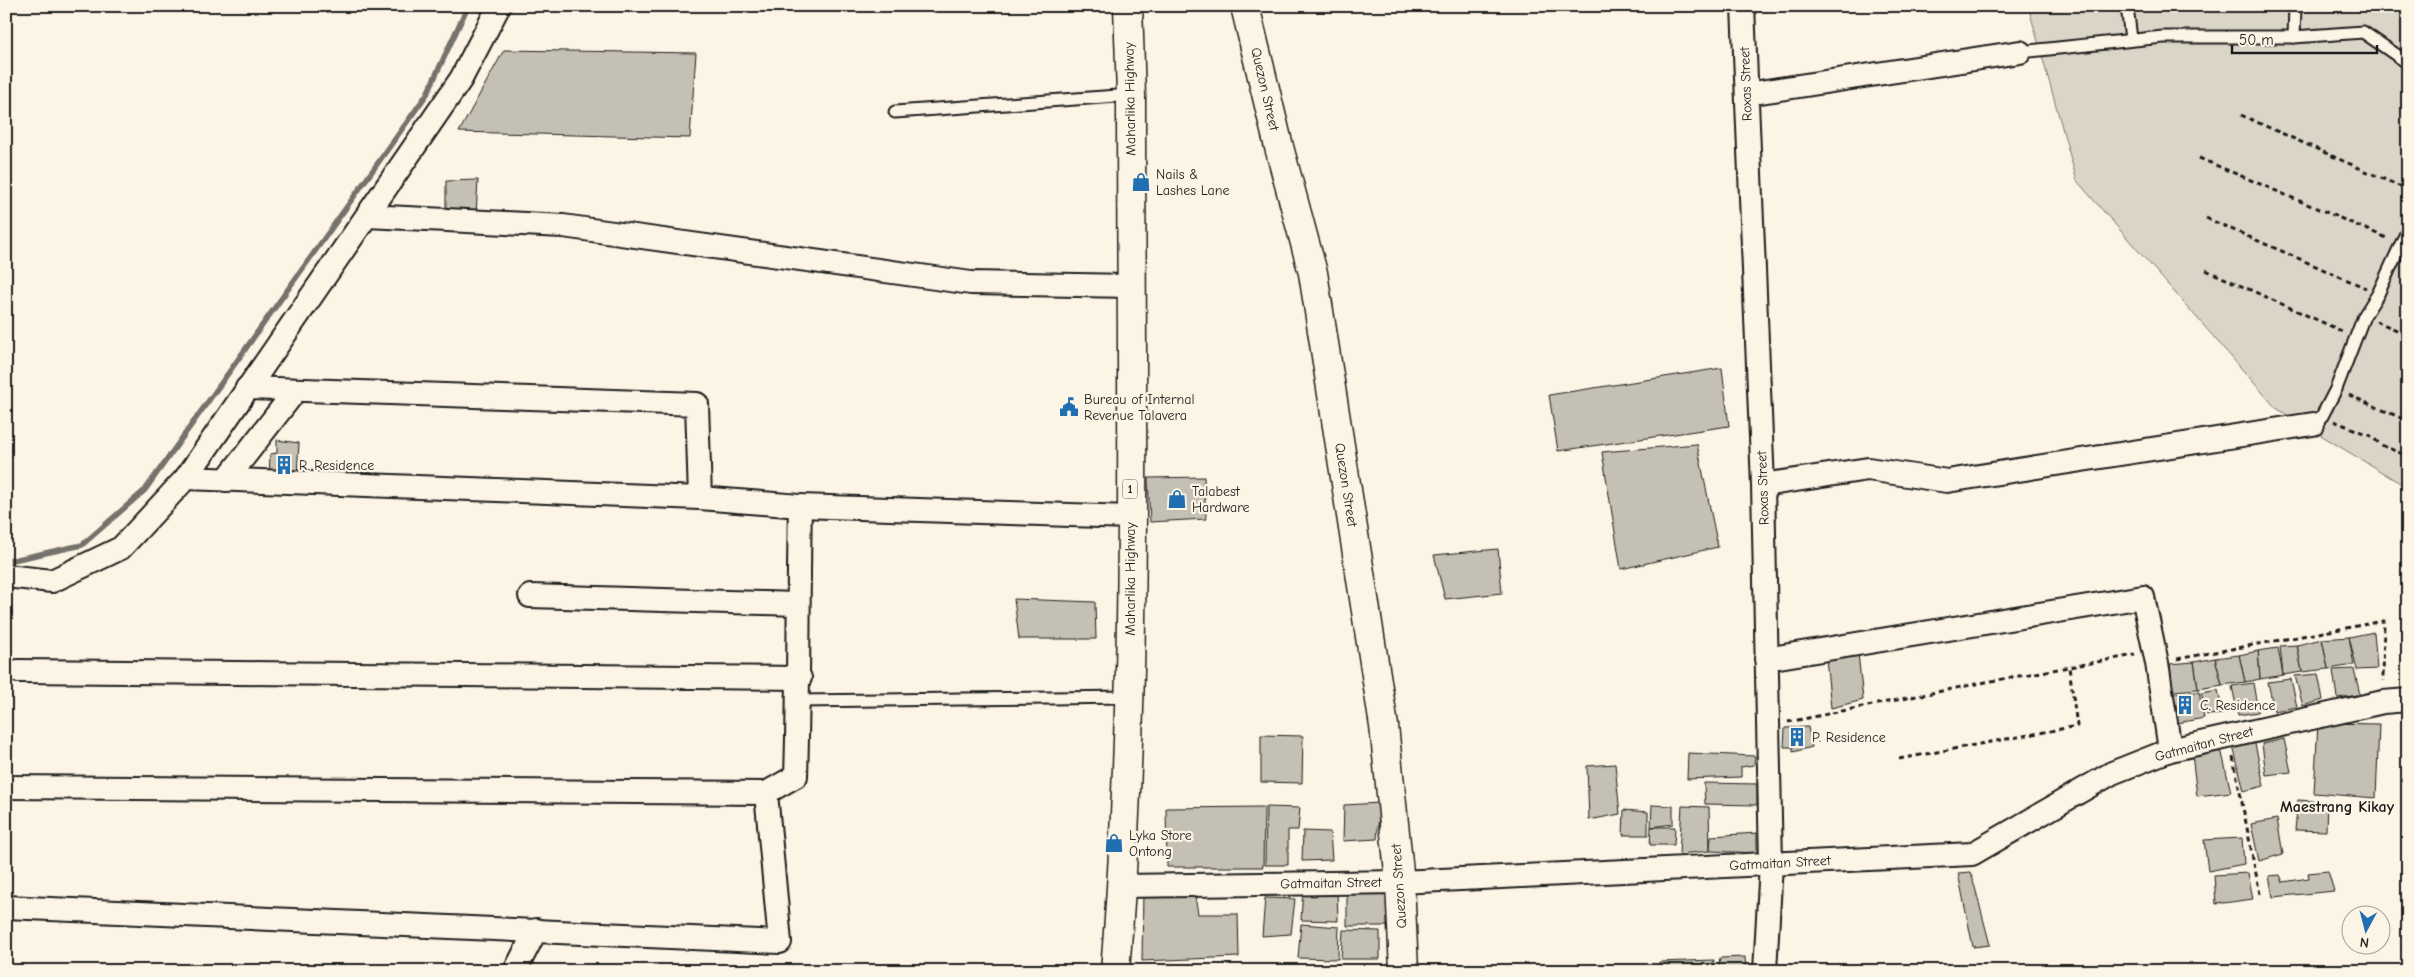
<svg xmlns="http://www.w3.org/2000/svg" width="2414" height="977" viewBox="0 0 2414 977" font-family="'Comic Neue',sans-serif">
  <rect width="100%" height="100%" fill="#fcf5e5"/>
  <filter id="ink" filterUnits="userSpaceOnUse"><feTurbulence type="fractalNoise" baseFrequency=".02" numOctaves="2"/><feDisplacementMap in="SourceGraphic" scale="10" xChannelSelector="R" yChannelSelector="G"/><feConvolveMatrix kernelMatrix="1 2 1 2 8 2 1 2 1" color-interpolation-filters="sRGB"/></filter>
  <g filter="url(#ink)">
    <polygon fill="#dbd5c8" stroke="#7c7872" points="2028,6 2408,6 2408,488 2276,408 2077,181"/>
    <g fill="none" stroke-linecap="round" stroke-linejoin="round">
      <polyline stroke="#75726c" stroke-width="5.5" points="6,559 13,560 82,545 145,490 427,94 468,6"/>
    </g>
    <g fill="#c4c0b3" stroke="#1c1c1c">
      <polygon points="504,50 696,53 690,138 459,132"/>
      <polygon points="478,180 476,214 446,213 446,181"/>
      <polygon points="1722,368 1729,426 1558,451 1549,395"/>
      <polygon points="277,440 299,443 297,476 269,476 270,454 277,453"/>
      <polygon points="1697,444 1718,547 1621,569 1602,452"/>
      <polygon points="1204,477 1206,519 1150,522 1148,478"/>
      <polygon points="1498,549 1502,593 1445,599 1434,555"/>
      <polygon points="1014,599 1095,602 1096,639 1019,639"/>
      <polygon points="2374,632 2377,669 2357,670 2349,637"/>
      <polygon points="2349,637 2354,665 2328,669 2322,639"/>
      <polygon points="2322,639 2328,669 2302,672 2297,645"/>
      <polygon points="2297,645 2302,672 2283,675 2280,646"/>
      <polygon points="2278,648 2283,675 2260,679 2258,651"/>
      <polygon points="2258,651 2260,679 2245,682 2239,655"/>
      <polygon points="1858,653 1863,700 1831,708 1826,658"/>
      <polygon points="2239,655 2245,682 2222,685 2215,658"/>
      <polygon points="2215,658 2222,685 2198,689 2194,662"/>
      <polygon points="2194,662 2198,689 2173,691 2170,664"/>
      <polygon points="2354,669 2360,695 2337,698 2333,670"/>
      <polygon points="2318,674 2323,700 2303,706 2295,676"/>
      <polygon points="2291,679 2297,707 2274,711 2268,682"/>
      <polygon points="2253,683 2258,712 2238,715 2232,686"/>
      <polygon points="2218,690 2223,714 2207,715 2201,693"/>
      <polygon points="2199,692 2204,718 2172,724 2166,693"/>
      <polygon points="2318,723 2379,724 2376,798 2314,793"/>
      <polygon points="1808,727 1812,747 1793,752 1793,747 1784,747 1785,728"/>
      <polygon points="1261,735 1303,736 1302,783 1261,782"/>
      <polygon points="2254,739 2264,786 2244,791 2233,746"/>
      <polygon points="2284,739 2291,772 2266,775 2262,744"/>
      <polygon points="2221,749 2231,792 2197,796 2192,754"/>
      <polygon points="1688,753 1755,756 1754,765 1741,767 1741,777 1687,779"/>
      <polygon points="1615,764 1620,814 1589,820 1587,766"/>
      <polygon points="1704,783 1757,784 1757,805 1705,804"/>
      <polygon points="2298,800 2327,802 2326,831 2295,830"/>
      <polygon points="1380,803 1377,839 1343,841 1344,805"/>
      <polygon points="1652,805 1673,806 1673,824 1651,827"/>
      <polygon points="1682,806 1709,807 1710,851 1679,854"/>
      <polygon points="1264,807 1263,867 1167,867 1166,808"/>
      <polygon points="1266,807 1300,808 1298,830 1288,830 1288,865 1265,865"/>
      <polygon points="1624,810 1648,812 1648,835 1623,835"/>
      <polygon points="2277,819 2283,854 2259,861 2251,824"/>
      <polygon points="1651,827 1675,827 1674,845 1650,845"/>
      <polygon points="1303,831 1330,832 1332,860 1302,861"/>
      <polygon points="1757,833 1757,853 1710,851 1711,836"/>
      <polygon points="2242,838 2244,864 2208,871 2204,840"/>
      <polygon points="2328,871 2334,891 2273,897 2269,876 2280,875 2283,882 2309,878 2308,873"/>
      <polygon points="1971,872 1990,945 1973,947 1958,873"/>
      <polygon points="2248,873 2253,899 2216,904 2214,875"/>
      <polygon points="1303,888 1337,889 1338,921 1301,920"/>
      <polygon points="1143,890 1194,890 1198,914 1238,914 1239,957 1142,961"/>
      <polygon points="1347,890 1392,890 1393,926 1347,926"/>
      <polygon points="1265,898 1295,899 1291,934 1262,936"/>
      <polygon points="1301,924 1339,927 1338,959 1298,958"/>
      <polygon points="1343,930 1380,931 1380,959 1341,959"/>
      <polygon points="1745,957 1746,971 1718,971 1720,958"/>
      <polygon points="1714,960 1713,971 1660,971 1659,962"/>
    </g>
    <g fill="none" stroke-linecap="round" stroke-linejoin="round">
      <g stroke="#1c1c1c" stroke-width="15">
        <g id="lane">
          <polyline points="2127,6 2131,39"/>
          <polyline points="2294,37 2295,6"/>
          <polyline points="2020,52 2163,37 2294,37 2363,32 2408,63"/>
          <polyline points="895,112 1131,95"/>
          <polyline points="2313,424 2322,416 2336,389 2364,316 2378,294 2408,229"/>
          <polyline points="799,701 1129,697"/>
        </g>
      </g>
      <g stroke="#1c1c1c" stroke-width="26">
        <g id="street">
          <polyline points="1743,6 1763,485 1771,864 1765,971"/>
          <polyline points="1747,94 2020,52"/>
          <polyline points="367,216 563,226 971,283 1131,286"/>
          <polyline points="247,388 697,404 700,498"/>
          <polyline points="186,478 700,498 800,506 1130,517"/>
          <polyline points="226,480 296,390"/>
          <polyline points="1763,485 1868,469 1947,481 2313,424"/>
          <polyline points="6,576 52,581 121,548 186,478 461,79 499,6"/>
          <polyline points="530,596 798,604"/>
          <polyline points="1766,659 2143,597 2157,663 2170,750"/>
          <polyline points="18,671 800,678"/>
          <polyline points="6,787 766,793"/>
          <polyline points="1122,886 1400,882 1972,854 2112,773 2170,750 2383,702 2408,700"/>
          <path d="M6,907L780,942L766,793L796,776C799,686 798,596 800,506"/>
          <polyline points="515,971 536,930"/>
        </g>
      </g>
      <g stroke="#1c1c1c" stroke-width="31">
        <polyline id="secondary" points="1245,6 1279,147 1313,273 1384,726 1400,882 1404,971"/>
      </g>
      <g stroke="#1c1c1c" stroke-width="31">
        <path id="primary" d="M1115,971C1139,680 1131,387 1131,95L1128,6"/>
      </g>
      <g stroke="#1c1c1c" stroke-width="3" stroke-dasharray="5 4" stroke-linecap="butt">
        <polyline points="2241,115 2408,190"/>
        <polyline points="2199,158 2389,239"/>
        <polyline points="2206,218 2366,288"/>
        <polyline points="2206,270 2344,332"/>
        <polyline points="2376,321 2408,335"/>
        <polyline points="2349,395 2408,421"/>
        <polyline points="2334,421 2371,436 2381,445 2408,456"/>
        <polyline points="2177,659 2384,621 2383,681"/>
        <polyline points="1788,722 1986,682 2135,655"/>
        <polyline points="2233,757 2260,894"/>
        <polyline points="1899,759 2077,726 2069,667"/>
      </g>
      <use href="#lane" stroke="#fcf5e5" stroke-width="11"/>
      <use href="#street" stroke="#fcf5e5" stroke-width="22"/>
      <use href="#secondary" stroke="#fcf5e5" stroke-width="28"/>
      <use href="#primary" stroke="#fcf5e5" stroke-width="28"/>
    </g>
  </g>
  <defs>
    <g id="shop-bare" transform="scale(1.5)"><path d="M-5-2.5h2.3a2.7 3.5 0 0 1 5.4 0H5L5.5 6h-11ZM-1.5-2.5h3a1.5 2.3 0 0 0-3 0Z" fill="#1f6fb2" stroke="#fcf5e5" stroke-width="2.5" paint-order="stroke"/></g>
    <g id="civic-bare" transform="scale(1.5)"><path d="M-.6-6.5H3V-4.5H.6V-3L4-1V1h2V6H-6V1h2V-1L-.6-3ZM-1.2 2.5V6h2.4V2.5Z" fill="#1f6fb2" stroke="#fcf5e5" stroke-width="2.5" paint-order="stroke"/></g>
    <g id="building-bare" transform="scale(1.5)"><path d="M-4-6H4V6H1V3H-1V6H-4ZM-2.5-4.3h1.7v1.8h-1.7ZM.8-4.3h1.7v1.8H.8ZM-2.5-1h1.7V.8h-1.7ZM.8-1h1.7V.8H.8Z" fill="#1f6fb2" stroke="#fcf5e5" stroke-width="2.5" paint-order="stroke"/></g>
  </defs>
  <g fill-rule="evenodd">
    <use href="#shop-bare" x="1141" y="182"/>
    <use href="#civic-bare" x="1069" y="407"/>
    <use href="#building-bare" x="284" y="465"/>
    <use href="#shop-bare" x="1177" y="499"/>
    <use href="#building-bare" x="2185" y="705"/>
    <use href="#building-bare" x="1797" y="737"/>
    <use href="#shop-bare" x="1114" y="843"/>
  </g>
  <g text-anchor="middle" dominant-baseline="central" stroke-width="4.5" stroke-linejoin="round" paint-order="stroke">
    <rect fill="#fcf5e5" stroke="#5f5d58" stroke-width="1" x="1122.5" y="479.5" width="15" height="19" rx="4"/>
    <g font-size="12" font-weight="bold" fill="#1c1c1c">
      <text x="1130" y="489">1</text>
    </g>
    <g font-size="14" fill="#1c1c1c" stroke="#fcf5e5">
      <text transform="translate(1746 84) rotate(-92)">Roxas Street</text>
      <text transform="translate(1265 89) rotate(77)">Quezon Street</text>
      <text transform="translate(1130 99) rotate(-91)">Maharlika Highway</text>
      <text transform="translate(1346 485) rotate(81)">Quezon Street</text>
      <text transform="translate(1763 488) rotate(-92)">Roxas Street</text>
      <text transform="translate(1130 579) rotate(-90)">Maharlika Highway</text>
      <text transform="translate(2204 744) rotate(-15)">Gatmaitan Street</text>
      <text transform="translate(1780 863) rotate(-3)">Gatmaitan Street</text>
      <text transform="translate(1331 883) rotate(-1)">Gatmaitan Street</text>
      <text transform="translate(1399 886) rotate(-94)">Quezon Street</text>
    </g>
    <g font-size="14" fill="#1c1c1c" stroke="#fcf5e5" text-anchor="start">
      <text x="1156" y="174">Nails &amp;<tspan x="1156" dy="16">Lashes Lane</tspan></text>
      <text x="1084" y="399">Bureau of Internal<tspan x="1084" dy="16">Revenue Talavera</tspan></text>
      <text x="299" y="465">R. Residence</text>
      <text x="1192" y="491">Talabest<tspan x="1192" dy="16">Hardware</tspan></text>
      <text x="2200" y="705">C. Residence</text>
      <text x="1812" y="737">P. Residence</text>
      <text x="1129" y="835">Lyka Store<tspan x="1129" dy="16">Ontong</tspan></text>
    </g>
    <g font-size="16" font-weight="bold" fill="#1c1c1c" stroke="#fcf5e5">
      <text x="2337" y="807">Maestrang Kikay</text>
    </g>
  </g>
  <rect width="2414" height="977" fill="none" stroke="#fcf5e5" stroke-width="25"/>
  <rect x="12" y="12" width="2389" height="952" fill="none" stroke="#1c1c1c" stroke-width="2" filter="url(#ink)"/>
  <g transform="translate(2366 930) rotate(187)"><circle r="24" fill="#fcf5e5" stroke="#a29e95"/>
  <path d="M0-4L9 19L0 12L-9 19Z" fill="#1f6fb2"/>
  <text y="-8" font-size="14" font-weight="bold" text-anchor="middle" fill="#1c1c1c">N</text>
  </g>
  <path d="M2232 45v8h145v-8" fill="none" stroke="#1c1c1c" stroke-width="2.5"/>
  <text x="2239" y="45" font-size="15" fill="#1c1c1c" stroke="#fcf5e5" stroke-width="4" paint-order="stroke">50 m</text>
</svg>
